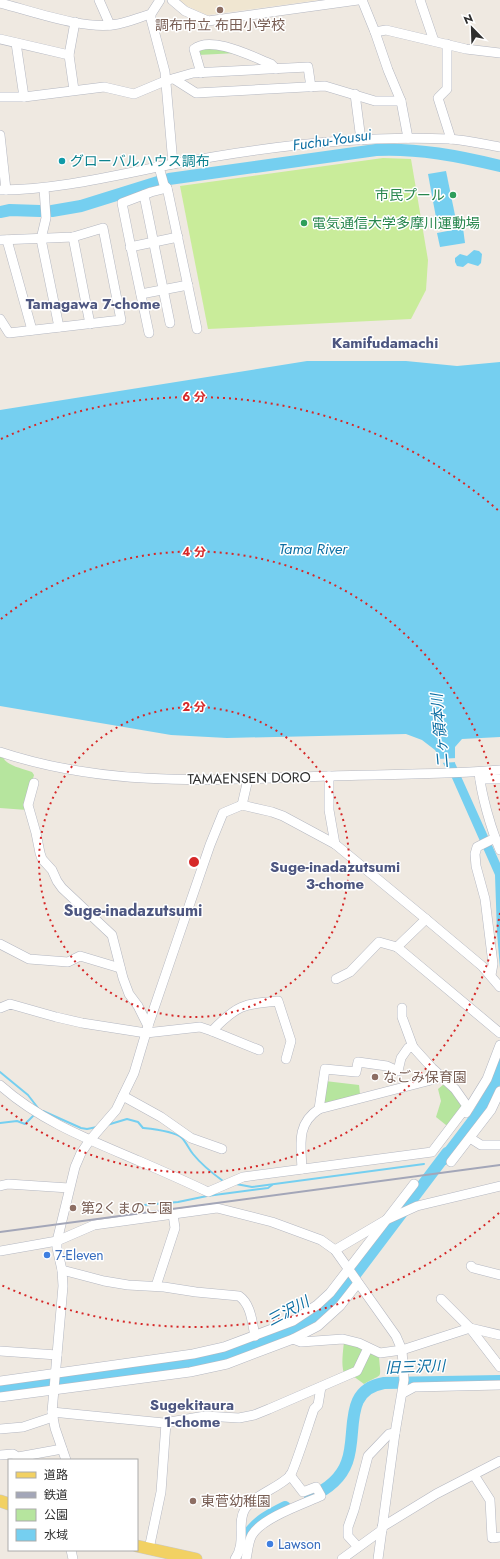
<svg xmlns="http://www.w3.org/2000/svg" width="500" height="1559" viewBox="0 0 500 1559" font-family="Jost,'Noto Sans JP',sans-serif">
  <rect width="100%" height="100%" fill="#efe9e1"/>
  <polygon fill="#f0e6d1" points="179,0 319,0 207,15 185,5"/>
  <g fill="#b6e59e">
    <polygon points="206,47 237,53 198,55 198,49"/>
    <path d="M0,755H2C5,766 22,768 32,772L34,775L26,805L27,810L0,808Z"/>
    <polygon points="325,1081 359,1085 360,1094 322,1105"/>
    <path d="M444,1084C453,1091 459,1098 462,1109L450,1124L446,1125L436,1117L441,1101L438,1089Z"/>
    <path d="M344,1342L361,1347L362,1352L354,1369L344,1373C341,1365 343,1351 344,1342Z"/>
    <path d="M369,1353L379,1357C381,1382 383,1372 364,1384L353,1376Z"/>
  </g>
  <polygon fill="#c9ec9a" points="383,158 411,159 428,260 426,290 411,319 208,329 180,186"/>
  <g fill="#75cff0">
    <polygon points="446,171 456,220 437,223 428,174"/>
    <polygon points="463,228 465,243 440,247 437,233"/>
    <polygon points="474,250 479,251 482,254 481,263 478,266 468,263 463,267 457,266 455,262 455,258 460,254 467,256"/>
    <polygon points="307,361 406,361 457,366 500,362 500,737 462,739 455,747 455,763 500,863 500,968 497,933 495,875 452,778 435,750 422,740 406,734 227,738 171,735 0,706 0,410"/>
    <polygon points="500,1055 500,1085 499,1089 488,1109 446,1165 432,1165 473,1111 483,1094"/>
  </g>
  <polygon fill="#efe9e1" points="457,758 457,762 440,763 438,759"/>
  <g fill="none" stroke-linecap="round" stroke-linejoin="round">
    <g stroke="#75cff0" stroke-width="2">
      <polyline points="0,1072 28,1095 38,1108"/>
      <polyline points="43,1111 81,1128 87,1129 97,1127"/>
      <polyline points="0,1123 17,1121 25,1124 33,1116"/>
      <path d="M107,1125L127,1119L138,1122L143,1128C153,1129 174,1131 182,1138C186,1142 189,1149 193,1154C201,1164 212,1173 223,1181"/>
      <polyline points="236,1184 252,1187 424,1164"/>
      <polyline points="144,1205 178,1202 207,1196 268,1188 272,1185"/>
    </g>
    <g stroke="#75cff0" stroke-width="12">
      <path d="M169,179L376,150C418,148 459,156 500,166"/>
      <polyline points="52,211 81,206 158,182"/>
      <polyline points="0,212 10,210 40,211"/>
      <polyline points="0,1391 208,1360 243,1350 299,1327 317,1316 329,1307 348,1284 447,1153"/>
      <path d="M310,1497C326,1490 341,1479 347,1462C358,1433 342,1390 384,1383L500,1381"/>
      <path d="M247,1536C257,1521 269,1515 285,1507"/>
    </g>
    <g stroke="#b4b7c1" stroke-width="10">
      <g id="minor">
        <polyline points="99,0 110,25"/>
        <polyline points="160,0 151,14 151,19 165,72 173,164"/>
        <polyline points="172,0 185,11 208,21 358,0"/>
        <polyline points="362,0 375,32 388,70 401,101 408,138"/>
        <polyline points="420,0 434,41"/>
        <path d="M0,3C32,11 86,31 118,24C129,22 140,17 151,14"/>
        <polyline points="375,32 386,30 466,49 500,53"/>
        <polyline points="0,39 69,55"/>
        <polyline points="16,43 24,97"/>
        <polyline points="447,44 447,89 438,98 451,139"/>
        <path d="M201,73L194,49C211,35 253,57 271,64L276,69"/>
        <polyline points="174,79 196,93 325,86 375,101 401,101"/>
        <polyline points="74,90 69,55 75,22"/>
        <polyline points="355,94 361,140"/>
        <polyline points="0,97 24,97 104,87 134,94 165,81 193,73 308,67 311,87"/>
        <polyline points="0,135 6,190"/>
        <polyline points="159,167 164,185 167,188 168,192 197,329"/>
        <polyline points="44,188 46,218 41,239 59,327"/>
        <path d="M0,190C58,190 116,175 173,164C262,147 358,135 449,139C466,140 483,144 500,147"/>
        <polyline points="144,195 170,323"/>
        <polyline points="73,237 90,324"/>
        <polyline points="0,240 73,237 103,228 121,320 9,333 0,319"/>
        <polyline points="7,240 32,330"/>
        <polyline points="130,247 178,237"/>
        <polyline points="141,294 188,285"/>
        <polyline points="149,333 130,243 122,203 151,192 167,188"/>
        <path d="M0,752C109,788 215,780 327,776C385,774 443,775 500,770"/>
        <path d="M479,772C481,794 491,829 500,850"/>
        <polyline points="329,776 329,810 335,844 426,919 482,966 500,987"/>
        <polyline points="480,779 500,779"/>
        <polyline points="34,783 28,805 36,833 40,853 42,859 52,870 57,881 62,888 112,935 123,978 129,994 138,1006 148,1026"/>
        <polyline points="242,805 248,779"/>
        <polyline points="0,944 29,959 68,962 80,956 120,968"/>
        <polyline points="397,947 426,919"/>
        <polyline points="491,975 493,964 485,899 476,866 475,854 477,847 495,838"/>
        <polyline points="336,979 350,972 379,942 397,947 500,1033"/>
        <polyline points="0,1008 10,1004 56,1017 82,1023 146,1033 200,1027 212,1031 259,1050"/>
        <path d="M212,1031C237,1005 243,1004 278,1001L291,1041L286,1059"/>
        <path d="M0,1085C40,1121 90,1140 139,1161C162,1171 185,1181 208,1192L243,1177L432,1152L467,1106L455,1089L432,1068L413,1047L402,1017V1008"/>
        <polyline points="123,1096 161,1117 191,1138 222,1149"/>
        <polyline points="319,1109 325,1069 356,1072 358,1062 387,1066 398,1071 401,1058 408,1048 413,1047"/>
        <polyline points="466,1113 487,1079 500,1045"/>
        <polyline points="470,1138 481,1145 500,1145"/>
        <polyline points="451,1162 491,1110 500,1091"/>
        <path d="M302,1169C301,1145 296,1124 319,1109L443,1077"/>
        <polyline points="0,1186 8,1184 69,1188"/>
        <polyline points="335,1250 386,1220 417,1206 500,1186"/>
        <polyline points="0,1251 57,1241 94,1225 217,1208 272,1222 321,1240 335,1250 396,1336 402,1350 404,1380 395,1433 378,1559"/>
        <polyline points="471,1266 473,1268 500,1275"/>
        <path d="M62,1270L104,1281L128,1285L164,1287L196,1292L239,1296C251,1304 252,1322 255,1336"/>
        <polyline points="156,1286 175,1228 173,1214"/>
        <polyline points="441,1299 470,1328 500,1367"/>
        <polyline points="293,1339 301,1342 343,1339 359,1343 380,1353 402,1350 470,1328 500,1335"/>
        <polyline points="0,1351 57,1355"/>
        <polyline points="0,1381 193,1354 224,1347 293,1321 317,1305 330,1293 414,1184"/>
        <polyline points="403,1393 414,1387 500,1385"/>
        <polyline points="0,1397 190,1372 227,1364 293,1339 318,1326 340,1306 358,1283"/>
        <polyline points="52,1412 164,1423 205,1416 239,1418 254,1415 269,1409 357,1371 368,1348"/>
        <polyline points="0,1429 23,1427 53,1417"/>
        <polyline points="0,1455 13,1454 18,1457 62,1449"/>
        <polyline points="66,1460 55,1428 52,1412 63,1286 62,1270 57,1248 57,1241 75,1167 81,1153 90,1140 116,1110 134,1073 148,1026 177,941 210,845 223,813 242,805 272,812 283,816 335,844"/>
        <polyline points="474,1475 490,1500 492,1538 500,1537"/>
        <polyline points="382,1527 436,1494 500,1461"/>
        <polyline points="358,1547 348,1536 348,1527 354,1510 368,1456 389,1434 395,1433"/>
        <polyline points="149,1549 161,1492 166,1423"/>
        <polyline points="71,1550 73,1559"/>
        <path d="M235,1559C247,1542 236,1524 245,1509C253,1496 278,1488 290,1476C294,1471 310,1420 314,1409L318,1405L321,1387"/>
        <path d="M246,1559C248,1551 248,1542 252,1535C262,1518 303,1504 321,1496L316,1487L303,1492L290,1475"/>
        <polyline points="342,1559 382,1530"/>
      </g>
    </g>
    <g stroke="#c9c9c9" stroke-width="13">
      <g id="major">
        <polyline points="0,1501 9,1504"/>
        <polyline points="137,1546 196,1559"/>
      </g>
    </g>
    <use href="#minor" stroke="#fff" stroke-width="9"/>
    <use href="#major" stroke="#f2d163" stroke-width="12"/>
    <polyline stroke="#a3a6b8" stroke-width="2" points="0,1232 500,1165"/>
  </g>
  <g fill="none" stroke="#d62828" stroke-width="2" stroke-dasharray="2 4">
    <circle cx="194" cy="862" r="155"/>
    <path d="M500 913A310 310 0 0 1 1 1105M1 619A310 310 0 0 1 500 811"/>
    <path d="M499 1213A465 465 0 0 1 1 1285M1 439A465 465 0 0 1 499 511"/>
  </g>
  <g fill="#8d6e63" stroke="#fff" stroke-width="1.5">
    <circle cx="220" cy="10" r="4"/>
    <circle cx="375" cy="1077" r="4"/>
    <circle cx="73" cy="1208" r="4"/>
    <circle cx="193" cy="1501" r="4"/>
  </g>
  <circle fill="#0f9aa8" stroke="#fff" stroke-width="1.5" cx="62" cy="161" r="4"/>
  <g fill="#2e9e5b" stroke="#fff" stroke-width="1.5">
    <circle cx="453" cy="195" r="4"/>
    <circle cx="304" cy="223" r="4"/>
  </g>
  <g fill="#3f7fe0" stroke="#fff" stroke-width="1.5">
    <circle cx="47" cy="1255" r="4"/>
    <circle cx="270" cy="1544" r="4"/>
  </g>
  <g text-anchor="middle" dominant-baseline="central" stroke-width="3" stroke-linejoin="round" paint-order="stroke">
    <g font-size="14" fill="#785e54" stroke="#fff" text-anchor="start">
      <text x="220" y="25" text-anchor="middle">調布市立 布田小学校</text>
      <text x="383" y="1077">なごみ保育園</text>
      <text x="81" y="1208">第2くまのこ園</text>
      <text x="201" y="1501">東菅幼稚園</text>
    </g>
    <g font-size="14" fill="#0d838f" stroke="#fff" text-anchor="start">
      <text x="70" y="161">グローバルハウス調布</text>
    </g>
    <g font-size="14" fill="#27864d" stroke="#fff" text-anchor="end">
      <text x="445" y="195">市民プール</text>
      <text x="312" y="223" text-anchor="start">電気通信大学多摩川運動場</text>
    </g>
    <g font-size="14" fill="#2e2e2e" stroke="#fff">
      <text transform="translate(249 778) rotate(-1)">TAMAENSEN DORO</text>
    </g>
    <g font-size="14" fill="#366cbe" stroke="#fff" text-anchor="start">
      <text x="55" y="1255">7-Eleven</text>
      <text x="278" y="1544">Lawson</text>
    </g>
    <g font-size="15" font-style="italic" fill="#0d6fa3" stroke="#fff">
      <text transform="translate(332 140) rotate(-8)">Fuchu-Yousui</text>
      <text x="313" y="549">Tama River</text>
      <text transform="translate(440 731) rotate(-95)">二ヶ領本川</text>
      <text transform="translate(288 1311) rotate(-28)">三沢川</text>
      <text transform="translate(415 1367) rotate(-2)">旧三沢川</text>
    </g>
    <g font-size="15" font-weight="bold" fill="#4d5680" stroke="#fff">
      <text x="93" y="304">Tamagawa 7-chome</text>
      <text x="385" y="343">Kamifudamachi</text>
      <text x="335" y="867">Suge-inadazutsumi<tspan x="335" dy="17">3-chome</tspan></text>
      <text x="192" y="1405">Sugekitaura<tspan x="192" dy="17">1-chome</tspan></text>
    </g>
    <g font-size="16" font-weight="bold" fill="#4d5680" stroke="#fff">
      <text x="133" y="910">Suge-inadazutsumi</text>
    </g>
  </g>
  <circle cx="194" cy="862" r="6" fill="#d62828" stroke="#fff" stroke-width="2"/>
  <g font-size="12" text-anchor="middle" font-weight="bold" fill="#d62828" stroke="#fff" stroke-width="3" stroke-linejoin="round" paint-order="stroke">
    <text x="194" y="401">6 分</text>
    <text x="194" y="556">4 分</text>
    <text x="194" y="711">2 分</text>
  </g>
  <rect x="8" y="1459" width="130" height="92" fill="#ffffff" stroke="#ababab"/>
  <rect x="16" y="1472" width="20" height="6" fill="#f2d163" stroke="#ababab"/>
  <text x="44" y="1479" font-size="12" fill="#2e2e2e">道路</text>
  <rect x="16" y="1492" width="20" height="6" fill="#a3a6b8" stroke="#ababab"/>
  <text x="44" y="1499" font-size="12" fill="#2e2e2e">鉄道</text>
  <rect x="16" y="1509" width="20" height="12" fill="#b6e59e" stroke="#ababab"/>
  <text x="44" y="1519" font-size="12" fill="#2e2e2e">公園</text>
  <rect x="16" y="1529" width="20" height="12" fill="#75cff0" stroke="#ababab"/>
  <text x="44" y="1539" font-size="12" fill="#2e2e2e">水域</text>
  <g transform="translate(472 28) rotate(337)" stroke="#ffffff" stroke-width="3" paint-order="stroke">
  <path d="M0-3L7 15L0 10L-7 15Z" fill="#2e2e2e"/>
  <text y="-6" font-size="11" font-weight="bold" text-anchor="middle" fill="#2e2e2e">N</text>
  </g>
</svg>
